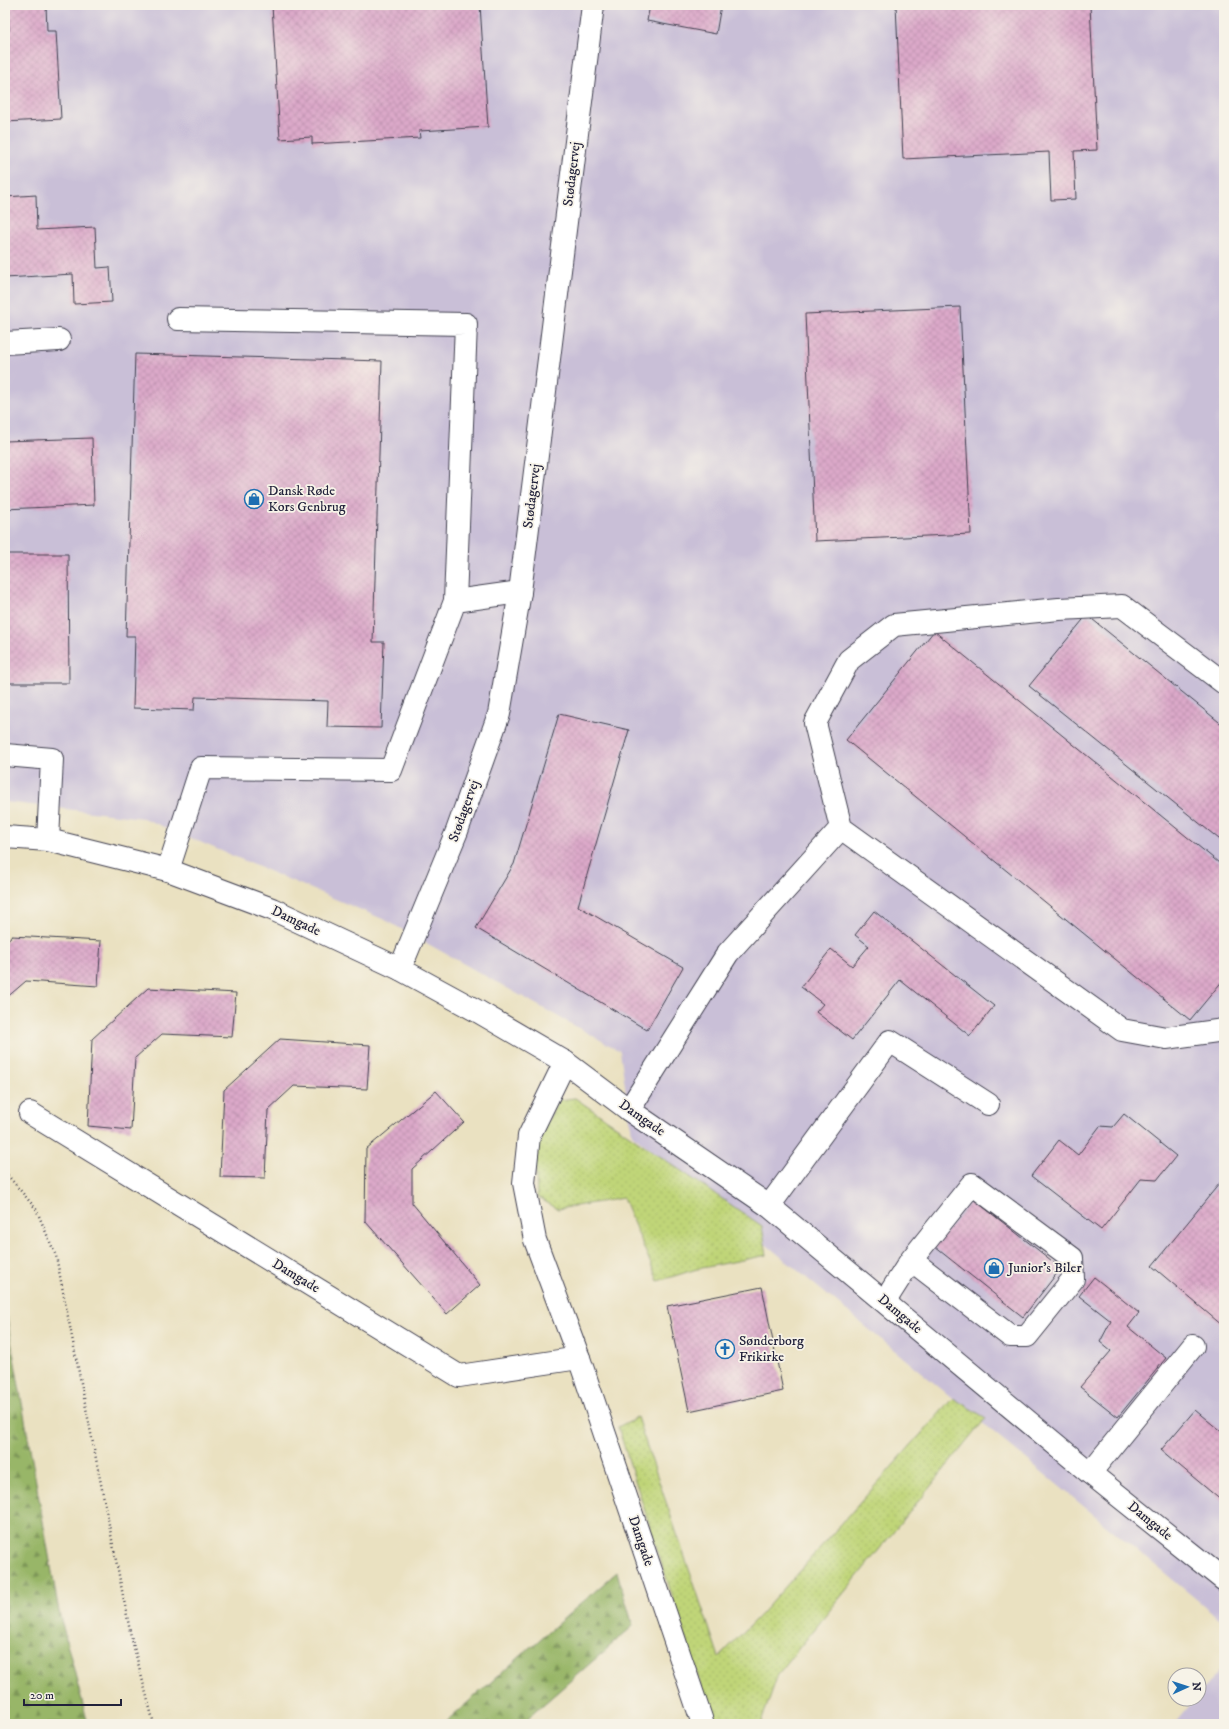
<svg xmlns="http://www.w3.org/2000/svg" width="1229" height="1729" viewBox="0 0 1229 1729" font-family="'IM FELL DW Pica',serif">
  <defs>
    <pattern id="grass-dots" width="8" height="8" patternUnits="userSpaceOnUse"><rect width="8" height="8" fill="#c0d578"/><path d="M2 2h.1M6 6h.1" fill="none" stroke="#a5b769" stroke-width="1.8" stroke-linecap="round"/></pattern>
    <pattern id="forest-firs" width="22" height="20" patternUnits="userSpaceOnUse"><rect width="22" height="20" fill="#98b668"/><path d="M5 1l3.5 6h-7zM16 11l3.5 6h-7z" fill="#7c9457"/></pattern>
    <pattern id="building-cross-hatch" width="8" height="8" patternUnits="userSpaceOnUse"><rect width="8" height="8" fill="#dca9c9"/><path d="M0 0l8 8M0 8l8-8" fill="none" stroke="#bc91ae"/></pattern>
  </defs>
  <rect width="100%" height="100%" fill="#f7f3e8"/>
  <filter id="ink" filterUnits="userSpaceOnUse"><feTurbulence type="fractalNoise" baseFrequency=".025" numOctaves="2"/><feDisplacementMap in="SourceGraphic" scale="8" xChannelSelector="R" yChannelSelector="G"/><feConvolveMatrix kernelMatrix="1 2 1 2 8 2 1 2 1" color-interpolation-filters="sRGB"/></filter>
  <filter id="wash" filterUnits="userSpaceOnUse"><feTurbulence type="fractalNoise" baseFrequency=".012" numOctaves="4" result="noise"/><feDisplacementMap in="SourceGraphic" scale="16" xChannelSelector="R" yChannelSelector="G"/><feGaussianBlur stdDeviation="0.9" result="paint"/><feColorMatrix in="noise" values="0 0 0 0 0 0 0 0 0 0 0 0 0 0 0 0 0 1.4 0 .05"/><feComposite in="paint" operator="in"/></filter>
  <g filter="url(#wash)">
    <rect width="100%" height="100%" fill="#eae1c1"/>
    <g fill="#c9bfd7">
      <polygon points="5,5 1224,5 1224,1622 632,1134 620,1051 385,920 143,818 5,802"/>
      <polygon points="1224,1665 1224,1724 1174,1724 1195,1699 1199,1699 1199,1694"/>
    </g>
    <g fill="url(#grass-dots)" stroke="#717c5a">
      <path d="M575,1098L762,1226L767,1255L697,1269L658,1281L623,1198L558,1209L537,1197C537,1186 535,1174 536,1163C537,1140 548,1119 559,1100Z"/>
      <polygon points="953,1398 986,1418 778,1674 762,1720 763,1724 713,1724 618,1427 637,1417 719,1657 762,1613"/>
    </g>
    <g fill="url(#forest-firs)" stroke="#5d6c52">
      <polygon points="5,1307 59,1612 88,1724 5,1724"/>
      <polygon points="617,1572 633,1626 521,1724 443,1724"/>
    </g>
    <g id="blocks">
      <g fill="url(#building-cross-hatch)">
        <polygon points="8,5 46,5 47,31 56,31 61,119 5,122 5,31 9,31"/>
        <polygon points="272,5 480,5 488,127 419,131 420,138 312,144 312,137 280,139"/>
        <polygon points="650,5 721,5 716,34 647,21"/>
        <polygon points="896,5 1090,5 1097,150 1074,151 1076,199 1051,200 1049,152 903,159"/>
        <polygon points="36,195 37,230 95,227 97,268 110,267 112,302 74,304 73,274 5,278 5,197"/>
        <polygon points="960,307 971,534 815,541 805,314"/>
        <polygon points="135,354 382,361 373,642 384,642 381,728 327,727 328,701 195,697 194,710 133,708 135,636 126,636"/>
        <polygon points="92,438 94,505 5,509 5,441"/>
        <polygon points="5,554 68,554 69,683 5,683"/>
        <polygon points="1087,615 1224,726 1224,843 1029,686"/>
        <polygon points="934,631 1224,867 1224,979 1190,1020 846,740"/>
        <polygon points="559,714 629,730 578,906 683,967 647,1030 476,928 514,864"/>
        <polygon points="874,911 994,1006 970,1036 900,980 852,1040 816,1012 823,1004 801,987 831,949 852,966 869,946 855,935"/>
        <polygon points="12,936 101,941 98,986 26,981 5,999 5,942"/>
        <polygon points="148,988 236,993 232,1037 162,1034 135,1058 131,1130 88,1126 92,1039"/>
        <polygon points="280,1039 370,1045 367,1089 294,1086 268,1110 265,1178 220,1177 224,1090"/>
        <polygon points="436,1091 464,1122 412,1169 412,1203 480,1285 447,1314 365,1221 366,1149"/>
        <polygon points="1124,1114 1176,1156 1157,1180 1141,1179 1101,1230 1031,1176 1059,1140 1078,1155 1100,1126 1113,1127"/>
        <polygon points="1224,1178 1224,1325 1223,1326 1152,1266"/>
        <polygon points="973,1199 1061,1268 1023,1317 935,1247"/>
        <polygon points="1094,1277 1139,1313 1128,1327 1166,1358 1118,1417 1080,1387 1111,1351 1100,1342 1111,1321 1079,1296"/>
        <polygon points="762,1287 783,1391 689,1411 667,1306"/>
        <polygon points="1195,1410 1224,1434 1223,1502 1161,1450"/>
      </g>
    </g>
  </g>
  <g filter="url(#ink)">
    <use href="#blocks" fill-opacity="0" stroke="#403f4f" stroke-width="1"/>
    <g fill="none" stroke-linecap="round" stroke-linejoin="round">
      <g stroke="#403f4f" stroke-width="24">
        <g id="minor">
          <polyline points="178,319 466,324 455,601"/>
          <polyline points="5,343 59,340"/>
          <polyline points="1224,683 1122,606 1059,609 894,625 849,660 815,723 841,828 1122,1030 1166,1038 1224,1030"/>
          <polyline points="5,755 52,759 48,840"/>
          <polyline points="5,837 48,840 168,870 272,909 400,969 479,1012 565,1062 629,1110 769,1206 1090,1473 1224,1580"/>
          <polyline points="168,870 201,768 391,770 455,601 520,592"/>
          <polyline points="400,969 457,831 499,714 520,592 593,5"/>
          <polyline points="565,1062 529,1136 524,1183 535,1240 579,1358 703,1724"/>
          <polyline points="629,1110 728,953 841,828"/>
          <polyline points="30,1113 459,1376 579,1358"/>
          <polyline points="769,1206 890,1041 988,1104"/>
          <polyline points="885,1301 911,1260 1010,1336 1027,1336 1073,1279 1072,1258 972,1184 911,1260"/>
          <polyline points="1090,1473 1193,1346"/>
        </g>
      </g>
      <polyline stroke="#403f4f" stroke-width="2.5" stroke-dasharray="1 3" stroke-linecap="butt" points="5,1172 36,1209 56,1256 131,1636 154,1724"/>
      <use href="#minor" stroke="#fff" stroke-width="22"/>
    </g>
  </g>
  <defs>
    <g id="shop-ring" transform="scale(1)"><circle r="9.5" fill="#f7f3e8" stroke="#1f6fb2" stroke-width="1.5"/><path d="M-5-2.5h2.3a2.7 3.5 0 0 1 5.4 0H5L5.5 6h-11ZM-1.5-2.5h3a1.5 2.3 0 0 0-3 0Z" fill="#1f6fb2"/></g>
    <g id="church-ring" transform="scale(1)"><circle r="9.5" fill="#f7f3e8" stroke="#1f6fb2" stroke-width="1.5"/><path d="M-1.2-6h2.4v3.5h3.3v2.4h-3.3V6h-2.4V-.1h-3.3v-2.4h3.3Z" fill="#1f6fb2"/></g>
  </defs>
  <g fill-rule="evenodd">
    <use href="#shop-ring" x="254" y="499"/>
    <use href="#shop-ring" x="994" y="1268"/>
    <use href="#church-ring" x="725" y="1349"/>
  </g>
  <g text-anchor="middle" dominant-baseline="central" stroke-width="3.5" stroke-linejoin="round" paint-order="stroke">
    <g font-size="14" fill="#22223b" stroke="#f7f3e8">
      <text transform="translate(572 174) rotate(-83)">Stødagervej</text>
      <text transform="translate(532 496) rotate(-83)">Stødagervej</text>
      <text transform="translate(464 811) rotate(-70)">Stødagervej</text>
      <text transform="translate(296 921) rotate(25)">Damgade</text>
      <text transform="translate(642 1118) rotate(35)">Damgade</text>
      <text transform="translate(296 1276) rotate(31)">Damgade</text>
      <text transform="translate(900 1314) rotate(40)">Damgade</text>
      <text transform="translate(1150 1521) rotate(39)">Damgade</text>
      <text transform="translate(641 1541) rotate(71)">Damgade</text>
    </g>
    <g font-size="14" fill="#22223b" stroke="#f7f3e8" text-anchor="start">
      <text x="268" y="491">Dansk Røde<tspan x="268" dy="16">Kors Genbrug</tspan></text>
      <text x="1008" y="1268">Junior's Biler</text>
      <text x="739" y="1341">Sønderborg<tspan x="739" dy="16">Frikirke</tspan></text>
    </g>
  </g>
  <rect width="1229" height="1729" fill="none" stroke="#f7f3e8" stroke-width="20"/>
  <g transform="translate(1187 1687) rotate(87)"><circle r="19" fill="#f7f3e8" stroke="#a29fa3"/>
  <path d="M0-3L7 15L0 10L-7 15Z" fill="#1f6fb2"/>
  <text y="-6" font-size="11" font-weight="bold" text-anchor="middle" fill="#22223b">N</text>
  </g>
  <path d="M24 1699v6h97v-6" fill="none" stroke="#22223b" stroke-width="2"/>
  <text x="30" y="1699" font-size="12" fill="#22223b" stroke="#f7f3e8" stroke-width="3" paint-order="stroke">20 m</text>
</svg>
